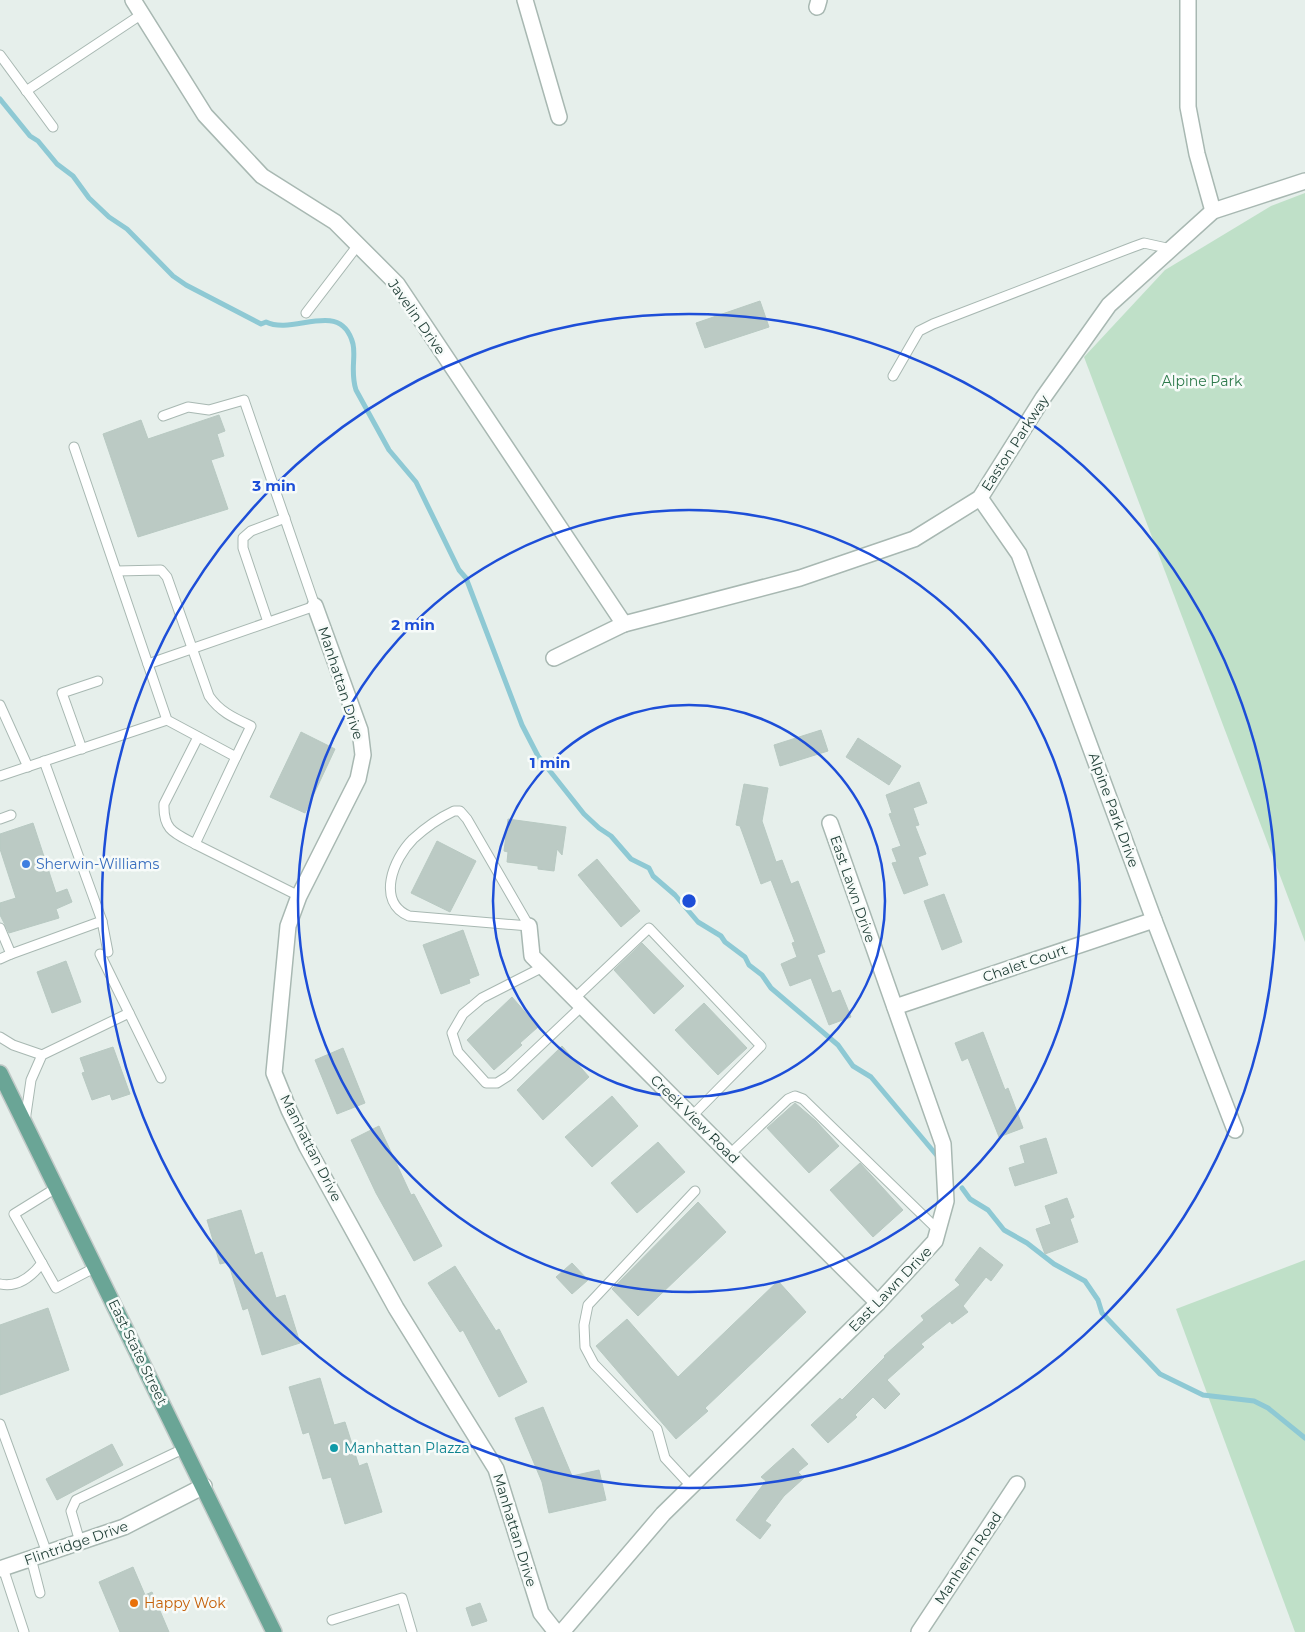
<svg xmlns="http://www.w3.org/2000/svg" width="1305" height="1632" viewBox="0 0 1305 1632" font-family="Montserrat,sans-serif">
  <rect width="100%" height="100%" fill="#e6efeb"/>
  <g fill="#bfe0c8">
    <polygon points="1305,193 1305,942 1084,357 1165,270 1271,206"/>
    <polygon points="1305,1260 1305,1632 1295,1632 1176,1309"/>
  </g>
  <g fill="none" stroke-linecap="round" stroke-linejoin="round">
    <g stroke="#8ec9d4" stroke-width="5">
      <path d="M0,99L30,136L38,141L57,164L73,176L89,198L109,217L127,229L173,276L186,285L261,324L266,322C294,336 341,298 353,344C356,357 350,372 356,390L389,450L416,482L459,570L466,578L522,725L538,756L584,814L599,828L611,836L631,859L649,868L653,876L675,895L698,922L721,936L725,942L745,957L749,965L762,975L771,988L838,1045L853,1066L871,1077L939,1158"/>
      <polyline points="962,1188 970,1199 988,1210 1004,1230 1027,1243 1054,1264 1085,1281 1098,1300 1102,1313 1160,1374 1203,1395 1254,1401 1268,1408 1305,1438"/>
    </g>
  </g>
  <g fill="#bbcac4" stroke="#b8c9c2">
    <polygon points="760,301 769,327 705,348 696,323"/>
    <polygon points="219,415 225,431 217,434 224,456 211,460 228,509 138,537 103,434 141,420 148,439"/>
    <polygon points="821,730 828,751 780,766 774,745"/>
    <polygon points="301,732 335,749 305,813 270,797"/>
    <polygon points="858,738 901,766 889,785 846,757"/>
    <polygon points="919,782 927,803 913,808 919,825 915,826 926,854 918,857 928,885 904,894 892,863 897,862 892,849 901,846 889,814 892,813 886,795"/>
    <polygon points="744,784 768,788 762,821 776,862 782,860 791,884 798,881 825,952 817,955 832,993 840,990 851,1017 829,1025 811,978 790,986 781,964 797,957 792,943 795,942 771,880 761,884 740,826 736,825"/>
    <polygon points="508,819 566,827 562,855 557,849 554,871 538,869 538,866 507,862 508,852 504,851"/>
    <polygon points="33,823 56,893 67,889 72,902 56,909 59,918 9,933 0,915 0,903 16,898 0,849 0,834"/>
    <polygon points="437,841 476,861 450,912 411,893"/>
    <polygon points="597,859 640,911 621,927 578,875"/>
    <polygon points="944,894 962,942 942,950 924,901"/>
    <polygon points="463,930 479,975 469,979 470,983 441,994 423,945"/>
    <polygon points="642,943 684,986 654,1014 614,970"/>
    <polygon points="66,961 81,1002 52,1013 37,972"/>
    <polygon points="512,997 538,1027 520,1043 522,1045 494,1070 467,1040"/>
    <polygon points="704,1003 747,1048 718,1075 675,1030"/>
    <polygon points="983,1032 1005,1090 1008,1088 1023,1128 999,1137 968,1058 962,1061 955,1043"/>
    <polygon points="562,1046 589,1077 543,1120 517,1090"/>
    <polygon points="113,1047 130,1094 112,1100 110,1094 92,1100 82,1073 85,1072 80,1058"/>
    <polygon points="343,1048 365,1103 337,1114 315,1060"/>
    <polygon points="612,1096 638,1126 592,1167 565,1137"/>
    <polygon points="795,1103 816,1121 839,1146 809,1173 767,1128"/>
    <polygon points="379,1126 411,1195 414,1194 442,1246 414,1261 376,1193 351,1140"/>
    <polygon points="1046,1138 1057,1173 1015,1186 1009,1168 1025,1163 1020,1146"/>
    <polygon points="658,1142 685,1172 637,1213 611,1183"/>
    <polygon points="860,1163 903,1210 873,1237 830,1190"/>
    <polygon points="1067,1198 1074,1217 1070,1219 1078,1242 1045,1254 1036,1229 1051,1224 1045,1206"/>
    <polygon points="698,1202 726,1232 638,1316 612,1289"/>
    <polygon points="241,1210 255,1255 262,1252 276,1298 285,1295 300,1343 262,1355 248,1308 243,1310 228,1262 220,1264 207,1220"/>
    <polygon points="980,1247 1003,1265 991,1281 986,1277 963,1306 968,1312 952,1324 950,1321 921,1344 924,1347 887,1380 900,1394 885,1409 873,1397 855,1415 857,1417 828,1443 811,1425 840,1398 842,1400 885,1357 884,1356 924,1320 921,1316 960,1285 955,1280"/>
    <polygon points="572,1263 588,1280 572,1294 556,1277"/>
    <polygon points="455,1266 496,1331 499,1329 527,1382 499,1397 463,1330 460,1332 428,1283"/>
    <polygon points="778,1281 806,1312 705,1408 708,1411 676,1439 596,1346 627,1319 678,1377"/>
    <polygon points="48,1308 69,1370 0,1395 0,1325"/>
    <polygon points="320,1378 334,1425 345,1422 359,1466 367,1463 382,1512 345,1524 331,1477 323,1479 309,1432 303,1434 289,1387"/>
    <polygon points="543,1407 572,1476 599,1470 606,1500 549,1513 542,1482 515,1418"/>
    <polygon points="112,1444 123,1465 57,1500 46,1479"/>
    <polygon points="793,1448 808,1464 798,1472 804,1478 784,1496 765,1521 771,1525 760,1539 736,1520 766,1481 761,1477"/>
    <polygon points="133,1567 145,1595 152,1592 169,1632 120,1632 99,1582"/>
    <polygon points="480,1603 487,1621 472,1626 466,1608"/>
  </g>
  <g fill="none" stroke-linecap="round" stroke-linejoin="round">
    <g stroke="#a8b8b2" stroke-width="11">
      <g id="lane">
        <polyline points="0,55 53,127"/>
        <polyline points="26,91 142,14"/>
        <polyline points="306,313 358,245"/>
        <polyline points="893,376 919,331 933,324 1133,247 1144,243 1171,249"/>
        <polyline points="74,447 167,720 236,757 195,844 299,896"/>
        <path d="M117,571L161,570L167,577L209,696C220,712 234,718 251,726L236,757"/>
        <polyline points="268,622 243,548 243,538 251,531 285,518"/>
        <polyline points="148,664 315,606 244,400 209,410 188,407 163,416"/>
        <polyline points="0,705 28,767"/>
        <polyline points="82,749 62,693 98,681"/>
        <polyline points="0,776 167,720"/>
        <path d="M454,811H460L467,819L529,926L409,916C376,902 393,859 413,839C425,828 439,818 454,811Z"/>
        <polyline points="0,819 11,815"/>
        <path d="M195,844C174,833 163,830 164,804L198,737"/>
        <polyline points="102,921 108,952"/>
        <polyline points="0,928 11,954 102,921 44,761"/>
        <polyline points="100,954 161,1078"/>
        <polyline points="0,959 11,954"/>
        <polyline points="543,967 482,998 463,1014 452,1033 458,1052 486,1083 497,1083 508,1076 582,1006"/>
        <polyline points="575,998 649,928 761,1046 692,1116"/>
        <polyline points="0,1037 13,1045 42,1055"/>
        <polyline points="25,1121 31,1080 42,1055 129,1013"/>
        <polyline points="730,1154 788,1099 795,1096 803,1099 938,1230"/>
        <polyline points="56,1188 14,1214 56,1288 96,1267"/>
        <path d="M0,1284C18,1288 32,1276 42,1263"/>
        <polyline points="0,1424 47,1553"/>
        <polyline points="691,1486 665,1458 657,1429 594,1364 585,1347 584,1325 588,1305 695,1191"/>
        <polyline points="80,1542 71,1511 76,1500 185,1448"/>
        <polyline points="31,1558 40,1593"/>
        <polyline points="3,1568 24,1632"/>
        <polyline points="332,1620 402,1598 412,1632"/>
      </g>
    </g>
    <g stroke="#a8b8b2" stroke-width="18">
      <g id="street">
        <polyline points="133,0 205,115 262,176 335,222 397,284 624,624"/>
        <polyline points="525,0 559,117"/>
        <polyline points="1188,0 1188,107 1197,154 1213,211"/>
        <polyline points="817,7 819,0"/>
        <polyline points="980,498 1019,554 1154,920 1235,1130"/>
        <polyline points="315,606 360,730 363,755 358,779 299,896 288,926 274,1073 289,1110 307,1147 396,1308 496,1469 541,1613 556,1632"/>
        <polyline points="554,658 624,624 800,578 914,539 980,498 1043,398 1109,305 1213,211 1305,181"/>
        <polyline points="529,926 532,956 878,1303"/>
        <polyline points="895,1007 1154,920"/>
        <polyline points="0,1569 124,1527 204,1486"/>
        <polyline points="562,1632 663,1514 878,1303 935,1241 946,1201 943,1144 830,823"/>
        <polyline points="919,1632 1017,1484"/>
      </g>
    </g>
    <g stroke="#c2cac8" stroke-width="18">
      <polyline id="primary" points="0,1073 274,1632"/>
    </g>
    <use href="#lane" stroke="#fff" stroke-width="9"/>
    <use href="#street" stroke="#fff" stroke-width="15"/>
    <use href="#primary" stroke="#6aa596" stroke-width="15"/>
  </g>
  <g fill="none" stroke="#1d4ed8" stroke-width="2.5">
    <circle cx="689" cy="901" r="196"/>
    <circle cx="689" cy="901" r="391"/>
    <circle cx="689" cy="901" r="587"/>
  </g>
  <circle fill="#3f7fe0" stroke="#f7fbf9" stroke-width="2" cx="26" cy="864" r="5"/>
  <circle fill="#0f9aa8" stroke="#f7fbf9" stroke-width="2" cx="334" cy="1448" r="5"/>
  <circle fill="#e8710a" stroke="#f7fbf9" stroke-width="2" cx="134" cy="1603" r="5"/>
  <g text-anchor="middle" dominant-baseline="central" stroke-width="5" stroke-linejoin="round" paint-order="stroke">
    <g font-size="14" fill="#24423a" stroke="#f7fbf9">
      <text transform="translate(417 317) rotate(55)">Javelin Drive</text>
      <text transform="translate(1015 443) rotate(-57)">Easton Parkway</text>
      <text transform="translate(341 683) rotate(72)">Manhattan Drive</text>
      <text transform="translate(1114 810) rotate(70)">Alpine Park Drive</text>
      <text transform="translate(853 889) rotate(71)">East Lawn Drive</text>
      <text transform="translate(1025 963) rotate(-19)">Chalet Court</text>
      <text transform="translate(695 1119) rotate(45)">Creek View Road</text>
      <text transform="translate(311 1148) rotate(63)">Manhattan Drive</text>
      <text transform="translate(890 1289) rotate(-46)">East Lawn Drive</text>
      <text transform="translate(138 1352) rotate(64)">East State Street</text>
      <text transform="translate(515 1530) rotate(73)">Manhattan Drive</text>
      <text transform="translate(76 1543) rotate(-19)">Flintridge Drive</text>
      <text transform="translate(968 1558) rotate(-56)">Manheim Road</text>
    </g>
    <g font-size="14" fill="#2d7a4b" stroke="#f7fbf9">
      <text x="1202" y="381">Alpine Park</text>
    </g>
    <g font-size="14" fill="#366cbe" stroke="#f7fbf9" text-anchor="start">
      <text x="36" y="864">Sherwin-Williams</text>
    </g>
    <g font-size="14" fill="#0d838f" stroke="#f7fbf9" text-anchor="start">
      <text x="344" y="1448">Manhattan Plazza</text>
    </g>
    <g font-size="14" fill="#c56008" stroke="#f7fbf9" text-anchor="start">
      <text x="144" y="1603">Happy Wok</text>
    </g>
  </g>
  <circle cx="689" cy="901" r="8" fill="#1d4ed8" stroke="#f7fbf9" stroke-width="2.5"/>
  <g font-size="15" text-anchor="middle" font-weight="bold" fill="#1d4ed8" stroke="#f7fbf9" stroke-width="5" stroke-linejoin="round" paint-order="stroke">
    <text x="274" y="491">3 min</text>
    <text x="413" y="630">2 min</text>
    <text x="550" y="768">1 min</text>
  </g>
</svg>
